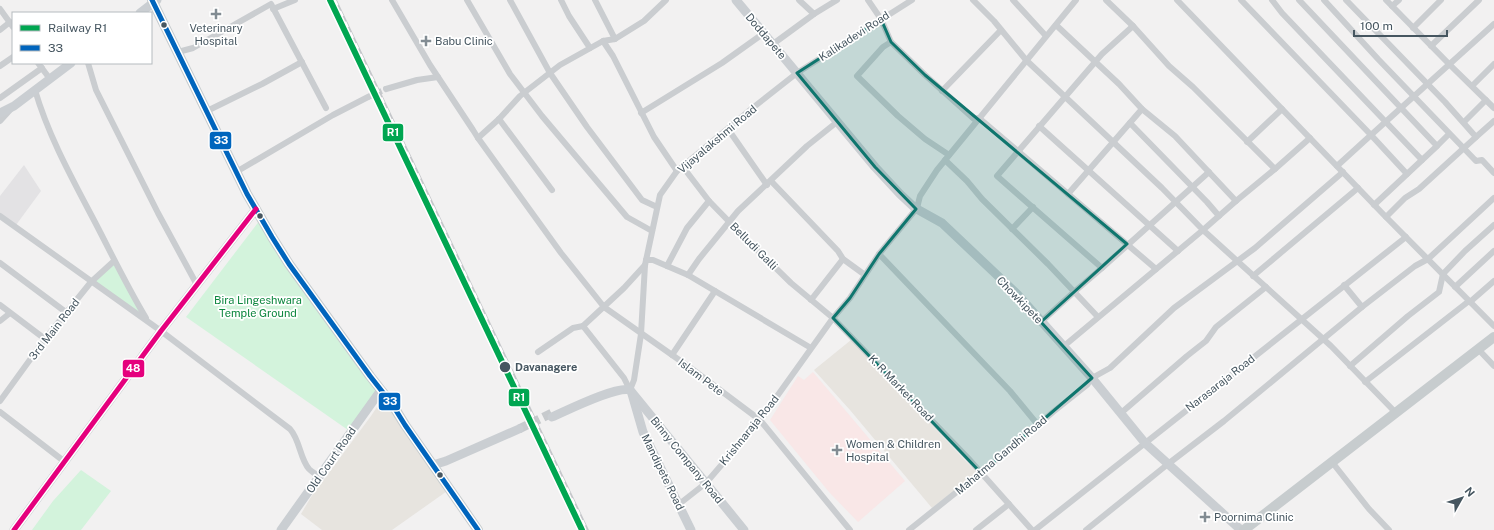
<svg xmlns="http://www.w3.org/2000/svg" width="1494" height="530" viewBox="0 0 1494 530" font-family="'Public Sans',sans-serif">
  <rect width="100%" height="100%" fill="#f2f1f1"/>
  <g fill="#e7e4df">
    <polygon points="851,340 977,473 932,508 850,410 814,370"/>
    <polygon points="385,395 450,489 392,530 322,530 301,514 311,497 371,416"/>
  </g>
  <polygon fill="#e3e2e4" points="24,165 41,191 16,225 0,214 0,196"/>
  <polygon fill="#f9e7e7" points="813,372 905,481 858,522 829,492 770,420 798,376 804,380"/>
  <g fill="#d3f3dc">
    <polygon points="260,220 378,389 348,430 186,317"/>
    <polygon points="114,263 142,316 95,282"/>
    <polygon points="81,470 111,491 81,530 32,530 53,501"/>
  </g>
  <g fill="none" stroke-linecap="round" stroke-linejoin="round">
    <polyline stroke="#c7cacd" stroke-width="6" stroke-dasharray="6 3" stroke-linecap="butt" points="368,97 386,89"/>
    <polyline stroke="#c7cacd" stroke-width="9" stroke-dasharray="9 4.5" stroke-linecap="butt" points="519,429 552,413"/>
    <g stroke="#cacdd0" stroke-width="6">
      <polyline points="392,0 430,65 473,130 478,138 561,253 604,307 692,369 760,420 850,530"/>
      <polyline points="467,0 510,74 542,116 627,217 652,231"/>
      <polyline points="510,0 550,73 587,127 642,200 657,207"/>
      <polyline points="561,0 569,16 590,48"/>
      <polyline points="595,0 615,39"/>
      <polyline points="799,0 814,14 837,0"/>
      <polyline points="868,0 881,19 891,42 925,75 974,119 979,118 1156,269"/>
      <polyline points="973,0 994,21 1026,60 1162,188 1203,230 1064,346"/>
      <polyline points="1013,0 1046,36"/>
      <polyline points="1106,0 1133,26 1169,66 1193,87 1275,169 1236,201 1203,230 1331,346 1396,413"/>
      <polyline points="1177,0 1384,215 1494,326"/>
      <polyline points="1241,0 1371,135 1337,166"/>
      <polyline points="1272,0 1282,13 1422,160"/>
      <polyline points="1299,0 1437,146 1374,205"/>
      <polyline points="1324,0 1378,59 1476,161 1482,160 1494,173"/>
      <polyline points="1346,0 1445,102 1476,137 1419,189 1405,198 1386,217"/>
      <polyline points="1386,0 1450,65 1494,108"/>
      <polyline points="1392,6 1399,0"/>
      <polyline points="0,9 13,27"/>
      <polyline points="273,9 295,0"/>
      <polyline points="1056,25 1119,84 1142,109 1068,194"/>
      <polyline points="1133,26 1102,54 997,176 1102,268 1209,172"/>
      <polyline points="1413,28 1441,0"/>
      <polyline points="0,30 10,22"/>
      <polyline points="603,41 613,56 654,137 677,171"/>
      <polyline points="891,42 883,47 857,76 898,116 925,139 949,155"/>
      <polyline points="773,44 814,14"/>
      <polyline points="1431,46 1479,0"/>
      <polyline points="178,52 193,48 271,4 326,108"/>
      <polyline points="38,63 50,79"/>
      <polyline points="88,63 96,90 158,213 197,285"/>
      <polyline points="0,66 13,57"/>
      <polyline points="1472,86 1494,64"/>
      <polyline points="386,89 417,80 438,77"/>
      <path d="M35,90C49,138 74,182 97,226C113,257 128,288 146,318"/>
      <polyline points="942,91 1001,30"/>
      <polyline points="0,98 42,68"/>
      <polyline points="1142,109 1175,136 1236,201"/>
      <polyline points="207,111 262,84 302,62"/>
      <polyline points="641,113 722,63 764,33"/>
      <polyline points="499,119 552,190"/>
      <polyline points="0,121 10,110"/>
      <polyline points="1464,122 1486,100"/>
      <polyline points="1130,123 1207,202 1219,216"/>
      <polyline points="1039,126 1178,251"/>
      <polyline points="728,129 767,185"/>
      <polyline points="1476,137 1494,121"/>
      <polyline points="478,138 499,119 520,96 560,65 603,41 615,39 644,21 666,0"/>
      <polyline points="1247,142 1282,109"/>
      <polyline points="1437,146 1449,134"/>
      <polyline points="945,160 967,181 982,199 1048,264 1098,317"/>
      <polyline points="683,167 709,201 746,239 791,283 833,318 968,458 1032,530"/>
      <polyline points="1275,169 1310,138"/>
      <polyline points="236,172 333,115 368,97"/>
      <polyline points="1407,174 1371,135 1494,24"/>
      <polyline points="771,181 838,251 843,259 865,275"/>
      <path d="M0,216L161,331L290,429C300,440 300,459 309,469C312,472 316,474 319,477"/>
      <polyline points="1012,229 1033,207"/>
      <polyline points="879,254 1010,391 1038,425"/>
      <polyline points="646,260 653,260 688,275 811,348"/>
      <polyline points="0,263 67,313"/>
      <polyline points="667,266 687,228 709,201"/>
      <polyline points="688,275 699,259 738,211 807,146 837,122"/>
      <polyline points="1253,276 1358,188"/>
      <polyline points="1344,285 1362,307"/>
      <polyline points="1455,287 1494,251"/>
      <polyline points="811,300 843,259"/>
      <polyline points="1470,302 1494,281"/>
      <polyline points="0,305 45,339"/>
      <polyline points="0,321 10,313"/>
      <polyline points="1041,322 1074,292 1102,268"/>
      <polyline points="1478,349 1494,366"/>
      <polyline points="538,352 573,328 583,326"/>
      <polyline points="672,355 715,291"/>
      <polyline points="1350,366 1408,316 1439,292 1443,274 1465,251 1494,225"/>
      <polyline points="1365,382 1469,301"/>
      <polyline points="630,390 634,380 641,334 645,265 660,195 677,171 750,110 797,73 912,0"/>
      <polyline points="630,390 624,378 583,326 624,288 645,265"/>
      <polyline points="0,401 45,339 91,282 114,261"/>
      <polyline points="0,412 65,462"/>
      <polyline points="1121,413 1187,356 1206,341 1216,327 1266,287"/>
      <polyline points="1332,462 1369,509 1389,530"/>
      <polyline points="678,505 706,483 760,420 833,318 850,298 879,254 917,208 920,196 937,170 1076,0"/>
      <polyline points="909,530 993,463 1053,412 1087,385 1092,378 1110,368 1174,308 1255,248 1343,172"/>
      <polyline points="976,530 1009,504"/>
      <polyline points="1035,530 1406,237"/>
      <polyline points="1086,530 1168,464 1224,421 1362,307 1415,266 1428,259 1494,198"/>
    </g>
    <g stroke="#caced2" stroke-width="9">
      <polyline points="736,0 875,167 900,194 915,208 942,223 1017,294 1092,378 1145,443 1241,530"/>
      <polyline points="140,13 157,0"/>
      <polyline points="0,113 14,106 71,63"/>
      <polyline points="630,390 744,530"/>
      <polyline points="632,394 643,432 691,530"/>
      <path d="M552,417C568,410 616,386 630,390"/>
      <polyline points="433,465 446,461 519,429"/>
      <polyline points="14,530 161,331 256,209"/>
      <polyline points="281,530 381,390"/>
    </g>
    <g stroke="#c7ccce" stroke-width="10">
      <polyline points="152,0 247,194 272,237 289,264 370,376 392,404 405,425 478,530"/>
      <polyline points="1244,530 1494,337"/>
    </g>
    <g stroke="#c5c7ca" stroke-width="3.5">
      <polyline id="rail" points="335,0 587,530"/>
    </g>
    <use href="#rail" stroke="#fff" stroke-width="2" stroke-dasharray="6" stroke-linecap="butt"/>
    <g stroke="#fff" stroke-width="8">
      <polyline id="bus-1" points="152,0 247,194 272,237 289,264 370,376 392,404 405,425 478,530"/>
    </g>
    <g stroke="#fff" stroke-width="8">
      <polyline id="bus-2" points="14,530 161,331 256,209"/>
    </g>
    <use href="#bus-1" stroke="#0065bd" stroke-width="5"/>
    <use href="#bus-2" stroke="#e5007d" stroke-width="5"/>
    <g stroke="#fff" stroke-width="9">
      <polyline id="rail-1" points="330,0 582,530"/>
    </g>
    <use href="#rail-1" stroke="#00a651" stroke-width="6"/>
  </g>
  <path fill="#0f766e" fill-opacity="0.2" stroke="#0f766e" stroke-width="3" stroke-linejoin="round" d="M881,19L891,42L925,75L1127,244L1041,322L1092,378L981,473L833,318L850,298L879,254L916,209L875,167L797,73Z"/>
  <g fill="#828c93" stroke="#fff" stroke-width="1.5">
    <path d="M214 8h4v4h4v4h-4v4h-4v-4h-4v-4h4z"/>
    <path d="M424 35h4v4h4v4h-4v4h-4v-4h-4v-4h4z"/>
    <path d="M835 444h4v4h4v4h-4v4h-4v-4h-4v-4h4z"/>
    <path d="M1203 511h4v4h4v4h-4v4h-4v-4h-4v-4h4z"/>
  </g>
  <g fill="#465660" stroke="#fff" stroke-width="1.5">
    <circle cx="164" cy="25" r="3.5"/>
    <circle cx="260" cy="216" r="3.5"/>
    <circle cx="505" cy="367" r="6"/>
    <circle cx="440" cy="475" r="3.5"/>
  </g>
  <g text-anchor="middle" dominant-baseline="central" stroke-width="3.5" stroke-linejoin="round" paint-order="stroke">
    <g font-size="11" fill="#465660" stroke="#fff" text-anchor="start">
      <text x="216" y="28" text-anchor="middle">Veterinary<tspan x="216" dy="13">Hospital</tspan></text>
      <text x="435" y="41">Babu Clinic</text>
      <text x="846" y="444">Women &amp; Children<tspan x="846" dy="13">Hospital</tspan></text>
      <text x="1214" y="517">Poornima Clinic</text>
    </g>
    <g font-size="11" fill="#465660" stroke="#fff">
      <text transform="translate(766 36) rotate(50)">Doddapete</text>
      <text transform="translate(854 36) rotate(-33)">Kalikadevi Road</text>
      <text transform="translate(717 139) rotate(-40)">Vijayalakshmi Road</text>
      <text transform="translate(754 246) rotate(45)">Belludi Galli</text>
      <text transform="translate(1020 300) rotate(46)">Chowkipete</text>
      <text transform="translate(54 329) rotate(-52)">3rd Main Road</text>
      <text transform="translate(701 377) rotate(37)">Islam Pete</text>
      <text transform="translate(1220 383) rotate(-38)">Narasaraja Road</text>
      <text transform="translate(901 388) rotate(46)">K. R Market Road</text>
      <text transform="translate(749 430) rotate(-51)">Krishnaraja Road</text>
      <text transform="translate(1001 455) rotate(-40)">Mahatma Gandhi Road</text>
      <text transform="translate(331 460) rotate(-55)">Old Court Road</text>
      <text transform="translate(687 460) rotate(51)">Binny Company Road</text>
      <text transform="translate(663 472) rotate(64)">Mandipete Road</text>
    </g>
    <g font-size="11" fill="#0c863e" stroke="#fff">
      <text x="258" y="300">Bira Lingeshwara<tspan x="258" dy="13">Temple Ground</tspan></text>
    </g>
    <g font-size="11" font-weight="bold" fill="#465660" stroke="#fff" text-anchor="start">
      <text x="515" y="367">Davanagere</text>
    </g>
  </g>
  <g stroke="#fff" stroke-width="1.5">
    <rect x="382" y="123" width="22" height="19" rx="4" fill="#00a651"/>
    <rect x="209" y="131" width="23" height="19" rx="4" fill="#0065bd"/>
    <rect x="122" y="359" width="23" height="19" rx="4" fill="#e5007d"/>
    <rect x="508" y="388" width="22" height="19" rx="4" fill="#00a651"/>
    <rect x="378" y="392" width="23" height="19" rx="4" fill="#0065bd"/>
  </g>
  <g font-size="11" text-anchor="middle" font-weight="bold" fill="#fff">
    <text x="393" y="136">R1</text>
    <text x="221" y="144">33</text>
    <text x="133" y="372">48</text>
    <text x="519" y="401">R1</text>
    <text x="390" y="405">33</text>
  </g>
  <rect x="12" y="12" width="140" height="52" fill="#ffffff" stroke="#b5bbbf"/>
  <rect x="20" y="25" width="20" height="6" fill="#00a651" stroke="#b5bbbf"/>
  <text x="48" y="32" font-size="12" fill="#465660">Railway R1</text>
  <rect x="20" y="45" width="20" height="6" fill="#0065bd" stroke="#b5bbbf"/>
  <text x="48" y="52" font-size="12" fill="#465660">33</text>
  <g transform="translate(1462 498) rotate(51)" stroke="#ffffff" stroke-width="3" paint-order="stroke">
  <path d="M0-3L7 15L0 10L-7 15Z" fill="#465660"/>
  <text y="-6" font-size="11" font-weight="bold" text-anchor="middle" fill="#465660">N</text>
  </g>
  <path d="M1354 30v6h93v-6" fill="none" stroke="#465660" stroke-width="2"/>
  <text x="1360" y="30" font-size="12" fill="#465660" stroke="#ffffff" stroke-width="3" paint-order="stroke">100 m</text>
</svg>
